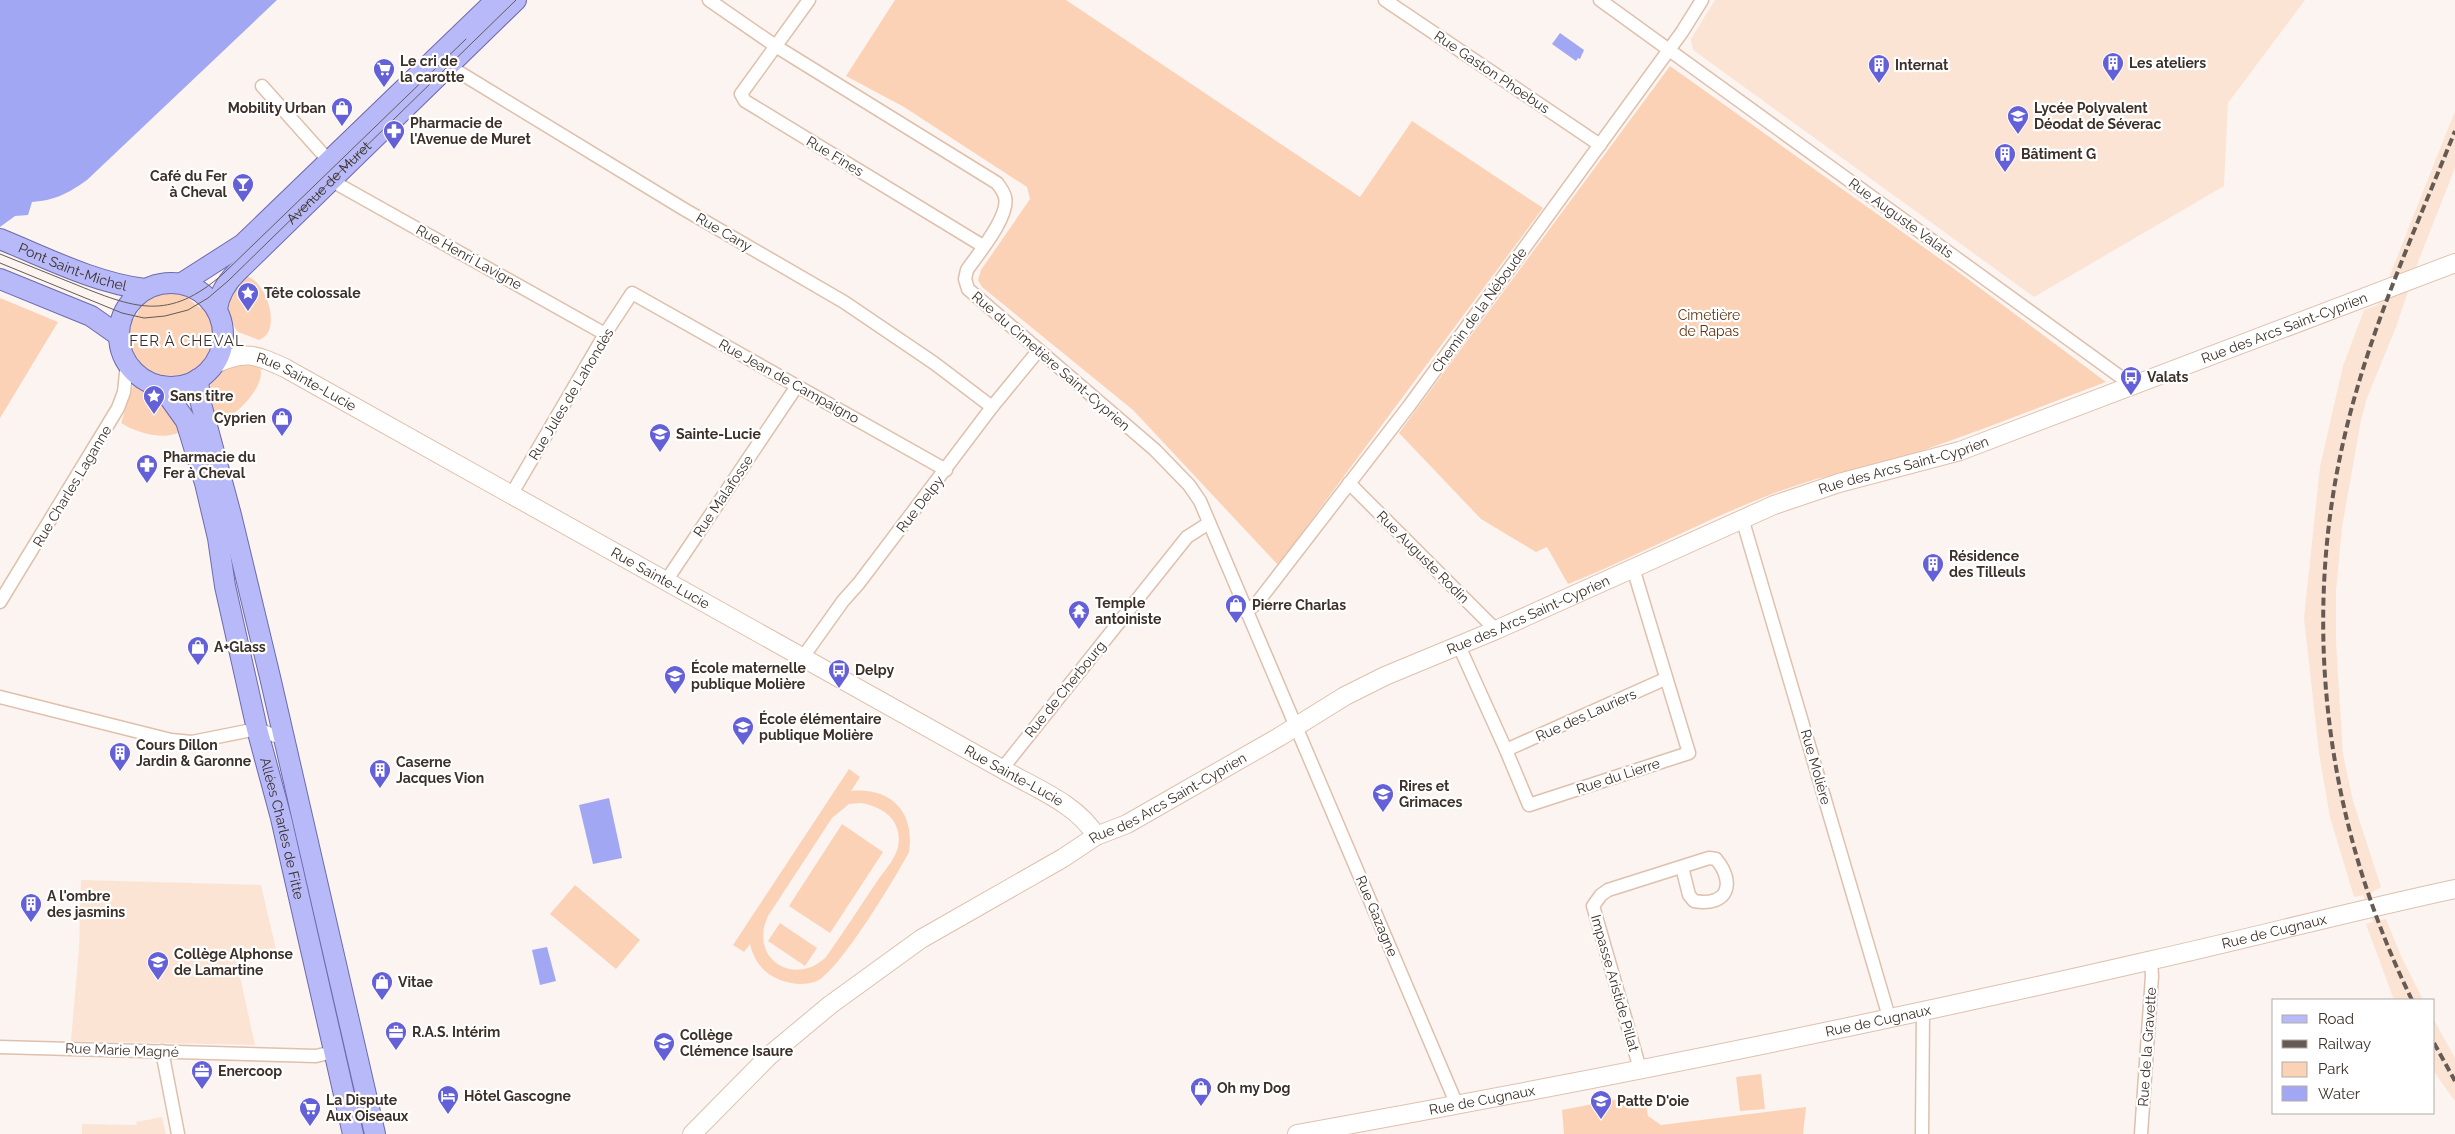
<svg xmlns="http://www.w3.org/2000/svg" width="2455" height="1134" viewBox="0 0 2455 1134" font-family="Raleway,sans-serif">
  <rect width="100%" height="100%" fill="#fbf4f0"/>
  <g fill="#fce4d5">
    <polygon points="1715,0 2305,0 2228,103 2224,186 2034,297 1693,50 1691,39"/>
    <polygon points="2455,111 2455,168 2418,262 2396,327 2367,398 2361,420 2342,527 2336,591 2336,642 2343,754 2353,801 2381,887 2371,893 2380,920 2386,919 2401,956 2423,1000 2394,1000 2366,924 2373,922 2363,895 2354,897 2330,817 2319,753 2304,618 2320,467 2343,366 2364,310 2378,305"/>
    <polygon points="81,880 261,885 278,958 236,958 255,1045 71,1041 79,948"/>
    <polygon points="2434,1020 2455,1058 2455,1101 2434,1072"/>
    <polygon points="162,1117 166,1134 82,1134 82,1124 137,1125 136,1122"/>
  </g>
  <g fill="#fcd2b7" fill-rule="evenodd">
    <polygon points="895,0 1066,0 1360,197 1412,121 1543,208 1278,565 1133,410 982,287 978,280 981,270 1030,199 1027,187 904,107 846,76"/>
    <path d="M1670,66L1957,271L2106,382C2026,412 1946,445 1864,469C1848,473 1832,475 1816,479C1730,505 1651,551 1568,584L1547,547L1536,552L1481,519L1399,433Z"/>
    <path d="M244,276C265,276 284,332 259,340L238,332L229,320L226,301Z"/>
    <path d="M167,291L186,294L184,295L200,308L203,306C211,315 213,323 213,335C216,396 110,387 130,319H134L144,302L142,301L156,294Z"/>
    <polygon points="0,298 58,322 0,418"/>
    <path d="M240,361L259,365C270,383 233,422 215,421C204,387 206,377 240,361Z"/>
    <path d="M134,383C162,400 170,398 179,432C165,441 134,432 121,423Z"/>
    <path d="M849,769L860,777L851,791C891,787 915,812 909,852C896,877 839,971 817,981C805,986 791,984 780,980C763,973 754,961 750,944L744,952L733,945ZM861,803C884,807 903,821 898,847C895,860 883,872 876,883C859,908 843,933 826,957C794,988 748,958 768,916L832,818L849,804Z"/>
    <polygon points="842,824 883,852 830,933 789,906"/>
    <polygon points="575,885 640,940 616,969 550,914"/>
    <polygon points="780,923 817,948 805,966 768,941"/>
    <polygon points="1761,1074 1765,1109 1740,1111 1736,1077"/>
    <polygon points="1644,1094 1648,1116 1661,1125 1806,1107 1803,1134 1564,1134 1562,1110"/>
  </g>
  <g fill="#a2a7f4">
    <path d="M0,0H277L87,180C67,194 56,200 32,202L28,215L15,216L0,227Z"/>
    <polygon points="1560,33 1584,50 1580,59 1578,58 1576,61 1552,44"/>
    <polygon points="609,798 622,858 593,864 579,805"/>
    <polygon points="547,947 556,981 540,985 532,950"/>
  </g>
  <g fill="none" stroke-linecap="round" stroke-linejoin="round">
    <g stroke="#dfc0ac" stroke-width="15">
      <g id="street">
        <path d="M709,0L777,47L997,183C1000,187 1004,192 1005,197C1010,216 978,254 967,270L965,279L968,289L1155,450L1189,485L1200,501L1457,1105"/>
        <polyline points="809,0 741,94 745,101 983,246"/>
        <polyline points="1385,0 1600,145"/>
        <polyline points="1600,0 2133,386"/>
        <polyline points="449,66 682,208 844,302 934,363 992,407"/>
        <polyline points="262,86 329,161"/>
        <polyline points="332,181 605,334"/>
        <polyline points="1349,483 1496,630"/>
        <polyline points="511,495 605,334 632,293 946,470"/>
        <polyline points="1742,518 1889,1017"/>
        <polyline points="666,581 797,386"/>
        <polyline points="0,602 118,408 124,392 127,364"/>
        <polyline points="1246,612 1257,603 1409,406 1682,32 1702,0"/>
        <polyline points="1459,646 1506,750 1529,805 1689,753 1633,568"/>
        <polyline points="803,657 843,601 859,583 992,407 1038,351"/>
        <polyline points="0,697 171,740 192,742 257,729 284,739"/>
        <polyline points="1506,750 1665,679"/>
        <polyline points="1002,769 1187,537 1209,523"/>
        <polyline points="0,1047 316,1056 333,1052"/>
        <polyline points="162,1051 178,1134"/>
        <path d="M1640,1069L1593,906L1601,895L1608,890L1709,858L1716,859C1736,883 1728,907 1694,901L1689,895L1682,867"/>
        <polyline points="1922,1134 1923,1010"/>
        <polyline points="2141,1134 2152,976 2151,961"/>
      </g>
    </g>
    <g stroke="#dfc0ac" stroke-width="20">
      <g id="secondary">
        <path id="s1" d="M213,365C244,350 255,354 285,368L1002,769C1033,787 1078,804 1096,836"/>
        <path id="s2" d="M692,1134L770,1055L830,1005L921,939L1063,858L1096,836L1127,824L1279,737L1345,696L1385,676L1496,630L1774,505L1839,483L1960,451L2455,263"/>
        <path id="s3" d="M1297,1134C1582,1083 1866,1026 2148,961C2251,938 2352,911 2455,889"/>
      </g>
    </g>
    <g stroke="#6d6aad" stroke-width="22">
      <g id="primary">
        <path id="s4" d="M0,239C47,258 95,283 145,289"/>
        <polyline points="0,279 91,316 118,335"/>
        <circle cx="171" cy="335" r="52"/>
        <polyline points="182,283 243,244 496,0"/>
        <path id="s5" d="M217,309C219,294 226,283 237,272L516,0"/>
        <polyline points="198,379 200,400 231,515 270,677 375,1134"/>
        <path id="s6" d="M161,386L186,421L205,483L218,538L225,586L257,729L281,818L353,1134"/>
      </g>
    </g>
    <use href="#street" stroke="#fff" stroke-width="12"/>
    <use href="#secondary" stroke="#fff" stroke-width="18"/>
    <use href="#primary" stroke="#b7b9f8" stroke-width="20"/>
    <g stroke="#665b54" stroke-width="1">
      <path d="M0,254C24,264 48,273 72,283C134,308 168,323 224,273L466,39"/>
      <polyline points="0,263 122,313 144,318 165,316 188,310 208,298 228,281 516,0"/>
    </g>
    <g stroke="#665b54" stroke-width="4" stroke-dasharray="8 4" stroke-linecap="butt">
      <path d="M2412,1000C2325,822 2299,619 2347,426C2372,324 2416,228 2455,131"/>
      <polyline points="2434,1043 2455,1081"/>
    </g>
  </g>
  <defs>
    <g id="building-pin" transform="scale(1.125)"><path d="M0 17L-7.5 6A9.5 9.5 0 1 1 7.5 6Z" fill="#6460d8" stroke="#fff"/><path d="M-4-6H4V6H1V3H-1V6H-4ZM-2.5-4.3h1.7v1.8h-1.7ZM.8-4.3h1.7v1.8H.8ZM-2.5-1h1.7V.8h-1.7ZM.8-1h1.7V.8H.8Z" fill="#fff"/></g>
    <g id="supermarket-pin" transform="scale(1.125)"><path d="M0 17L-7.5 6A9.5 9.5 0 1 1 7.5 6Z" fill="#6460d8" stroke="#fff"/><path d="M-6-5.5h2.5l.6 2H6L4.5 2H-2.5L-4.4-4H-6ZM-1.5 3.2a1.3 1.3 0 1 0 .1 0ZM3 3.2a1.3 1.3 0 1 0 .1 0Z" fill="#fff"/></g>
    <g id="shop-pin" transform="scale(1.125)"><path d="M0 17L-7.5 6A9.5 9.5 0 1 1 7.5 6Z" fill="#6460d8" stroke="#fff"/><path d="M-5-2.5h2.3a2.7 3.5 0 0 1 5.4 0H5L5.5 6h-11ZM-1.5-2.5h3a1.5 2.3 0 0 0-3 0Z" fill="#fff"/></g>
    <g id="school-pin" transform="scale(1.125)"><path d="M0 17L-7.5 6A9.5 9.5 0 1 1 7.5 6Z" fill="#6460d8" stroke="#fff"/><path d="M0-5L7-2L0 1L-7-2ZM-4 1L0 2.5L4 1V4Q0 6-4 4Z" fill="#fff"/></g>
    <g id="pharmacy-pin" transform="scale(1.125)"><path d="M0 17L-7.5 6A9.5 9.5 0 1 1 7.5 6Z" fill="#6460d8" stroke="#fff"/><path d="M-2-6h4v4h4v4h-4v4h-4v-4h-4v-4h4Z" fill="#fff"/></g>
    <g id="bar-pin" transform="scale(1.125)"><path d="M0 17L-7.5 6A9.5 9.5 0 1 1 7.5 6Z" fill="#6460d8" stroke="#fff"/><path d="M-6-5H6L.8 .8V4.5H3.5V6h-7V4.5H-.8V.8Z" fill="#fff"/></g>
    <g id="sight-pin" transform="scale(1.125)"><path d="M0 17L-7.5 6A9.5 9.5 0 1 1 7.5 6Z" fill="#6460d8" stroke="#fff"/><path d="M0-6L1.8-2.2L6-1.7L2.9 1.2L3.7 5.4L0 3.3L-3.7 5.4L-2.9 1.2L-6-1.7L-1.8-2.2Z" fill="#fff"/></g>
    <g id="bus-pin" transform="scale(1.125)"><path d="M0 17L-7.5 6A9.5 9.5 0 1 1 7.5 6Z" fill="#6460d8" stroke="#fff"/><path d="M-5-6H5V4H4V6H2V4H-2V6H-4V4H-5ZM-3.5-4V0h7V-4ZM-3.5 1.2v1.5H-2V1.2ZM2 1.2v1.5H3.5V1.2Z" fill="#fff"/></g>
    <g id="temple-pin" transform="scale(1.125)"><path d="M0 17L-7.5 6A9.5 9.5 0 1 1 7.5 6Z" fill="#6460d8" stroke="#fff"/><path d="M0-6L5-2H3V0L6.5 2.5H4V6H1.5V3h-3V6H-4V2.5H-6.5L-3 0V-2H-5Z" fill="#fff"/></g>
    <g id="office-pin" transform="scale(1.125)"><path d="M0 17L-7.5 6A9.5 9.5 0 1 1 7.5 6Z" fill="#6460d8" stroke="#fff"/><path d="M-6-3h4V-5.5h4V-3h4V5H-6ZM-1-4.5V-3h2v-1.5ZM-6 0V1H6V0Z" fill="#fff"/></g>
    <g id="hotel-pin" transform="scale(1.125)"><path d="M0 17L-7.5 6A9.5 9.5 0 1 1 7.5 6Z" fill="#6460d8" stroke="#fff"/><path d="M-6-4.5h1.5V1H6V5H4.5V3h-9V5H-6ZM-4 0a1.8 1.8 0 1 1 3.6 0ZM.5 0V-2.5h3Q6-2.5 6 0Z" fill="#fff"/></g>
  </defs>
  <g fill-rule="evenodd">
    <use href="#building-pin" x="2113" y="63"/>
    <use href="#building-pin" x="1879" y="65"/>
    <use href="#supermarket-pin" x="384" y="69"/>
    <use href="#shop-pin" x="342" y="108"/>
    <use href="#school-pin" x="2018" y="116"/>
    <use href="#pharmacy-pin" x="394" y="131"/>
    <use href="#building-pin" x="2005" y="154"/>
    <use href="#bar-pin" x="243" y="184"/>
    <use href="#sight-pin" x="248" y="293"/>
    <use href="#bus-pin" x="2131" y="377"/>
    <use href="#sight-pin" x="154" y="396"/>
    <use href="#shop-pin" x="282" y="418"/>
    <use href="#school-pin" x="660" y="434"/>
    <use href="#pharmacy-pin" x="147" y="465"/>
    <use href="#building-pin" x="1933" y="564"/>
    <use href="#shop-pin" x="1236" y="605"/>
    <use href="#temple-pin" x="1079" y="611"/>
    <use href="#shop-pin" x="198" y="647"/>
    <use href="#bus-pin" x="839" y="670"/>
    <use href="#school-pin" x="675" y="676"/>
    <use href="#school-pin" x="743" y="727"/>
    <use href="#building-pin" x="120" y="753"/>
    <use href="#building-pin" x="380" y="770"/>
    <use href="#school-pin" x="1383" y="794"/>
    <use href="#building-pin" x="31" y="904"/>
    <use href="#school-pin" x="158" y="962"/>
    <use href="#shop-pin" x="382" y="982"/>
    <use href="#office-pin" x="396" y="1032"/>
    <use href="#school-pin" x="664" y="1043"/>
    <use href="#office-pin" x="202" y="1071"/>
    <use href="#shop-pin" x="1201" y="1088"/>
    <use href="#hotel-pin" x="448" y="1096"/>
    <use href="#school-pin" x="1601" y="1101"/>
    <use href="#supermarket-pin" x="310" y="1108"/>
  </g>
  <g text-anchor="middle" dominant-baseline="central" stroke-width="4.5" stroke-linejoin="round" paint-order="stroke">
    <g font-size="14" font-weight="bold" fill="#3c3028" stroke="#fff" text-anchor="start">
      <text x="400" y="61">Le cri de<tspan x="400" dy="16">la carotte</tspan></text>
      <text x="2129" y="63">Les ateliers</text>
      <text x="1895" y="65">Internat</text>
      <text x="326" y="108" text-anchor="end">Mobility Urban</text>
      <text x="2034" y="108">Lycée Polyvalent<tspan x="2034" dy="16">Déodat de Séverac</tspan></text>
      <text x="410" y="123">Pharmacie de<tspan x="410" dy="16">l'Avenue de Muret</tspan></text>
      <text x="2021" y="154">Bâtiment G</text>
      <text x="227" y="176" text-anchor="end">Café du Fer<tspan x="227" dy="16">à Cheval</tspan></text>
      <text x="264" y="293">Tête colossale</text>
      <text x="2147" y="377">Valats</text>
      <text x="170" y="396">Sans titre</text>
      <text x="266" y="418" text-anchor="end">Cyprien</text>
      <text x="676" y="434">Sainte-Lucie</text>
      <text x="163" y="457">Pharmacie du<tspan x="163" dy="16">Fer à Cheval</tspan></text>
      <text x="1949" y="556">Résidence<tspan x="1949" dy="16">des Tilleuls</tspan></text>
      <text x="1095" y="603">Temple<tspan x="1095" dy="16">antoiniste</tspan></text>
      <text x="1252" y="605">Pierre Charlas</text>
      <text x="214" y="647">A+Glass</text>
      <text x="691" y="668">École maternelle<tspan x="691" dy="16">publique Molière</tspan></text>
      <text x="855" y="670">Delpy</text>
      <text x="759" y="719">École élémentaire<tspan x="759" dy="16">publique Molière</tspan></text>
      <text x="136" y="745">Cours Dillon<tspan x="136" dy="16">Jardin &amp; Garonne</tspan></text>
      <text x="396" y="762">Caserne<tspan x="396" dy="16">Jacques Vion</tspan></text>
      <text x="1399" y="786">Rires et<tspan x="1399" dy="16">Grimaces</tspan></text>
      <text x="47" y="896">A l'ombre<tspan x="47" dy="16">des jasmins</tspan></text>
      <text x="174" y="954">Collège Alphonse<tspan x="174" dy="16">de Lamartine</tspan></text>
      <text x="398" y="982">Vitae</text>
      <text x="412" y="1032">R.A.S. Intérim</text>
      <text x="680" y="1035">Collège<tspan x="680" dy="16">Clémence Isaure</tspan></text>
      <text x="218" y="1071">Enercoop</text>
      <text x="1217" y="1088">Oh my Dog</text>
      <text x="464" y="1096">Hôtel Gascogne</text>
      <text x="326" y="1100">La Dispute<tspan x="326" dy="16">Aux Oiseaux</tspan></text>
      <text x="1617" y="1101">Patte D'oie</text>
    </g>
    <g font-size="14" fill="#3c3028" stroke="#fff">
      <text transform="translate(1492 72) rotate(34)">Rue Gaston Phoebus</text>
      <text transform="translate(835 156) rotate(31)">Rue Fines</text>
      <text stroke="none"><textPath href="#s5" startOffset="171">Avenue de Muret</textPath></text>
      <text transform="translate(1901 218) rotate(36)">Rue Auguste Valats</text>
      <text transform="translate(724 232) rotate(30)">Rue Cany</text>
      <text transform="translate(469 257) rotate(29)">Rue Henri Lavigne</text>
      <text stroke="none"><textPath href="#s4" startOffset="78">Pont Saint-Michel</textPath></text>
      <text transform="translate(1479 310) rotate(-54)">Chemin de la Néboude</text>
      <text stroke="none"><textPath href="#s2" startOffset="1801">Rue des Arcs Saint-Cyprien</textPath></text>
      <text transform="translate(1051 361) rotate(41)">Rue du Cimetière Saint-Cyprien</text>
      <text transform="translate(789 381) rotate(29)">Rue Jean de Campaigno</text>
      <text stroke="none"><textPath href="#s1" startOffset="101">Rue Sainte-Lucie</textPath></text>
      <text transform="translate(571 394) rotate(-59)">Rue Jules de Lahondès</text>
      <text stroke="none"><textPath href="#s2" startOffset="1396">Rue des Arcs Saint-Cyprien</textPath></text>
      <text transform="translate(72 486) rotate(-59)">Rue Charles Laganne</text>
      <text transform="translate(723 496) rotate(-56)">Rue Malafosse</text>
      <text transform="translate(920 504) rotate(-52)">Rue Delpy</text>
      <text transform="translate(1423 557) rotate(45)">Rue Auguste Rodin</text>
      <text stroke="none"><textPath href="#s1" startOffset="506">Rue Sainte-Lucie</textPath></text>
      <text stroke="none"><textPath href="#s2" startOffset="991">Rue des Arcs Saint-Cyprien</textPath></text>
      <text transform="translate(1065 689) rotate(-51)">Rue de Cherbourg</text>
      <text transform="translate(1586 715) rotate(-24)">Rue des Lauriers</text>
      <text transform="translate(1816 767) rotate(74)">Rue Molière</text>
      <text transform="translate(1618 776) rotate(-18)">Rue du Lierre</text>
      <text stroke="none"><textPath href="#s1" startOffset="911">Rue Sainte-Lucie</textPath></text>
      <text stroke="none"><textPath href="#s2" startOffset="586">Rue des Arcs Saint-Cyprien</textPath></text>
      <text stroke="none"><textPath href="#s6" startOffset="462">Allées Charles de Fitte</textPath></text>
      <text transform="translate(1377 916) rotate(67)">Rue Gazagne</text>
      <text stroke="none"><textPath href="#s3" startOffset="998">Rue de Cugnaux</textPath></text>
      <text transform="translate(1615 983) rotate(74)">Impasse Aristide Pillat</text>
      <text stroke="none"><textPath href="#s3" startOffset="592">Rue de Cugnaux</textPath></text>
      <text transform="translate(2147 1047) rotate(-86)">Rue de la Gravette</text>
      <text transform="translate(122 1050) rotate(2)">Rue Marie Magné</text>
      <text stroke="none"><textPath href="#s3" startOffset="188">Rue de Cugnaux</textPath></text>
    </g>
    <g font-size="14" fill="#62330c" stroke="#fff">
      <text x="1709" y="315">Cimetière<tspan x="1709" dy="16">de Rapas</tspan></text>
    </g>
    <g font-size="15" letter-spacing="1" fill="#3c3028" stroke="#fff">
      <text x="187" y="341">FER À CHEVAL</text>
    </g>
  </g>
  <rect x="2272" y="999" width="162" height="115" fill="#ffffff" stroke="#b1aca9"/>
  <rect x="2282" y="1015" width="25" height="8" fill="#b7b9f8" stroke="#b1aca9"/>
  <text x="2318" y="1024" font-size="15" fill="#3c3028">Road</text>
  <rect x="2282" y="1040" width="25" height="8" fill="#665b54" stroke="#b1aca9"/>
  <text x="2318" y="1049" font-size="15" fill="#3c3028">Railway</text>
  <rect x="2282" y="1062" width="25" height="15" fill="#fcd2b7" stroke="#b1aca9"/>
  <text x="2318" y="1074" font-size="15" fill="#3c3028">Park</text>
  <rect x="2282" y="1086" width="25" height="15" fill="#a2a7f4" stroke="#b1aca9"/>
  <text x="2318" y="1099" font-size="15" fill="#3c3028">Water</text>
</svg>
